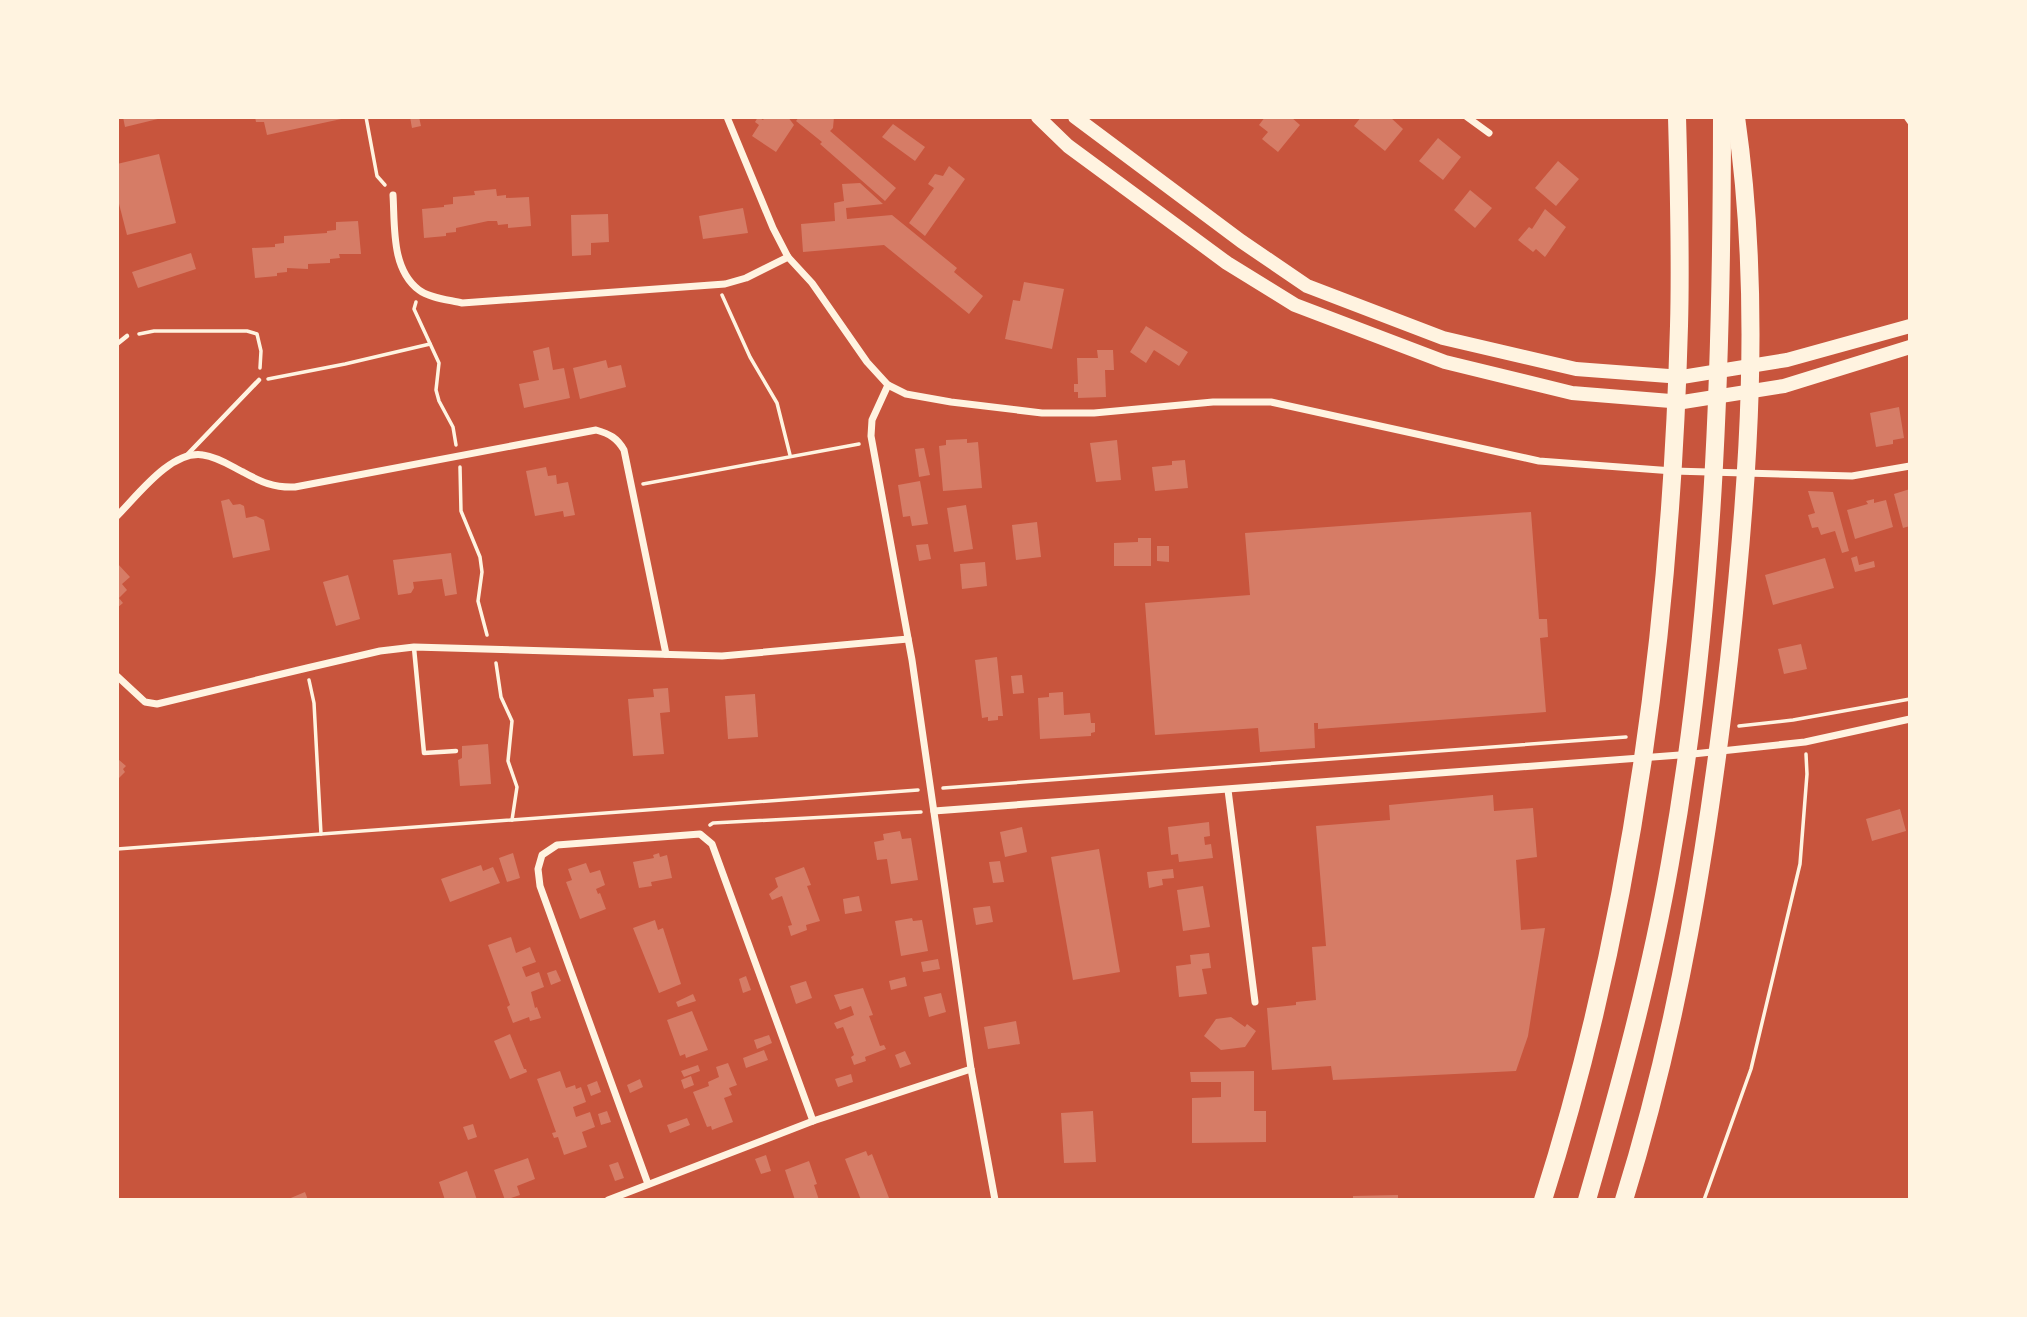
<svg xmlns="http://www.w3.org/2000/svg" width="2027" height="1317" viewBox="0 0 2027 1317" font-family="Helvetica,sans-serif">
  <rect width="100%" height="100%" fill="#c8553d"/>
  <g fill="#d67c66">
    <polygon points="123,117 162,117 162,118 125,127"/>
    <polygon points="255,117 346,117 346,118 267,135 264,122 256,122"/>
    <polygon points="410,117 419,117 421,126 412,128"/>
    <polygon points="758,117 763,120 765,117 788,117 794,125 776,152 752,136 759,125 755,122"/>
    <polygon points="799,117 834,117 833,128 830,131 896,188 885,201 820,144 822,142 796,121"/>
    <polygon points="1265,117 1291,117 1300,125 1278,152 1262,139 1268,132 1259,125"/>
    <polygon points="1361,117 1390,117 1403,129 1385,151 1354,126"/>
    <polygon points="893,124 925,147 915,161 882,137"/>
    <polygon points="1438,138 1461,157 1443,180 1419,161"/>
    <polygon points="159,154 176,223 127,235 117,196 117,164"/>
    <polygon points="1558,161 1579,179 1556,206 1535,188"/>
    <polygon points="949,166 965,179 925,236 909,223 934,188 928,184 935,174 943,176"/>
    <polygon points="860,183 883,204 846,208 847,219 892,215 957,268 954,272 983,296 969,314 884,245 803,252 801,224 835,221 834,203 844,201 842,184"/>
    <polygon points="496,189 497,196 506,195 506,198 529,197 531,226 508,228 508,224 498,225 497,221 488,221 456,228 456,232 446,233 446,236 424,238 422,209 444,207 444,205 453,204 453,197 475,195 474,191"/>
    <polygon points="1470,190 1492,208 1475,228 1454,210"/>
    <polygon points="743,208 748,233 703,239 699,216"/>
    <polygon points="1545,209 1566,227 1545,257 1536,249 1533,252 1518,240 1529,227 1532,229"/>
    <polygon points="608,214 609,242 591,243 591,255 572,256 571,215"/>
    <polygon points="358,221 361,254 339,254 340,258 330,259 330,263 308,264 308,269 287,268 287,272 277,273 277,276 255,278 252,248 275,247 275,244 284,243 284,236 327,233 327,231 336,230 336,222"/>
    <polygon points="191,253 196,269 138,288 132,272"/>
    <polygon points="1024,282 1064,289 1052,349 1005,339 1013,300 1020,301"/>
    <polygon points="1146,326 1188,352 1179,366 1154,350 1146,363 1130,352"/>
    <polygon points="549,347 553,370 564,368 570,398 524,408 519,384 539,380 533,351"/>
    <polygon points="1097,350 1113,350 1114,370 1105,370 1106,397 1078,398 1078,392 1074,392 1074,384 1078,384 1077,358 1098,358"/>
    <polygon points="606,360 608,368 621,365 626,387 580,399 573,368"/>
    <polygon points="1899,407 1904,438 1893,440 1893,444 1876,447 1870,413"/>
    <polygon points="967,439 967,443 978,442 982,488 943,491 939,446 946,445 946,440"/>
    <polygon points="1117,440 1121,480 1096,482 1090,443"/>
    <polygon points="924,448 930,475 919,477 915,449"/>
    <polygon points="1185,460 1188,488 1155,491 1152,467 1172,465 1172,461"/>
    <polygon points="546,467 548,476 556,475 557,484 568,482 575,515 564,517 563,511 535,516 526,471"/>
    <polygon points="920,481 928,524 912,526 910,516 903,517 898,485"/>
    <polygon points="1910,489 1910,526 1903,528 1894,494"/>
    <polygon points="1808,491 1833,492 1849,551 1842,553 1835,531 1821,535 1818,527 1812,528 1808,515 1815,513"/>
    <polygon points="229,499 233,505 240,504 244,506 246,518 256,516 264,520 270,550 233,558 221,501"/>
    <polygon points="1874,499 1874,503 1886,500 1893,527 1855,539 1847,510 1868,504 1866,501"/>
    <polygon points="966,505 973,549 954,552 947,508"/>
    <polygon points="1531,512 1539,619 1547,619 1548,637 1540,638 1546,712 1318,729 1318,723 1314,723 1315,748 1260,752 1258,728 1155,735 1145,603 1250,595 1245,533"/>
    <polygon points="1037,522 1041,557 1016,560 1012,525"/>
    <polygon points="1138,538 1151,538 1151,566 1114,566 1114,543 1138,542"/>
    <polygon points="928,544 931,559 919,561 916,545"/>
    <polygon points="1157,546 1169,546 1169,562 1157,561"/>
    <polygon points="451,553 457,594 445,596 442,579 413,582 414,588 411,593 398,595 393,560"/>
    <polygon points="1857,556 1859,565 1874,561 1875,567 1855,572 1851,558"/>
    <polygon points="1825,558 1834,588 1773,605 1765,575"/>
    <polygon points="985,562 987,586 962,589 960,564"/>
    <polygon points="117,563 130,577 122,584 127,590 119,598 123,603 117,608"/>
    <polygon points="348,575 360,619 336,626 323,582"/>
    <polygon points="1801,644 1807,669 1784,674 1778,649"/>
    <polygon points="997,657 1003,716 998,716 998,720 988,721 988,717 982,718 975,660"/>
    <polygon points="1022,675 1024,693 1013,694 1011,676"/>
    <polygon points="668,688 670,712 660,713 664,754 633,756 628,699 654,697 653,689"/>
    <polygon points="1063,692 1064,715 1090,713 1091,723 1095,723 1095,732 1091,733 1091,736 1040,739 1038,698 1049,697 1049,693"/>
    <polygon points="755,694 758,737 728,739 725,696"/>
    <polygon points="488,744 491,784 460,786 458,760 462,758 462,746"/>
    <polygon points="118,759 126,766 123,769 125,772 117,780"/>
    <polygon points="1493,795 1494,811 1533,808 1537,857 1516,860 1521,930 1545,928 1528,1036 1516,1071 1333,1080 1331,1066 1272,1070 1267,1008 1296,1005 1296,1002 1316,1000 1312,947 1326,946 1316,826 1390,820 1389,805"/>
    <polygon points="1900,809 1906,831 1872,841 1866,819"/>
    <polygon points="1209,822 1210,836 1204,837 1205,845 1211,844 1213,858 1179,862 1178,854 1171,855 1168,827"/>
    <polygon points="1022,827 1027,852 1005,857 1000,832"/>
    <polygon points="900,831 902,839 911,838 918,880 891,884 887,859 877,860 874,842 884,840 883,834"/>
    <polygon points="1099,849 1120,972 1073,980 1051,857"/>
    <polygon points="513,853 520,878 507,882 499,858"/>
    <polygon points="659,853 660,857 667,855 672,878 651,882 652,886 639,888 633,862 654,858 653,855"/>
    <polygon points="1000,861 1004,882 993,883 989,862"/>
    <polygon points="586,863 590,873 600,870 605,885 596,889 598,894 600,893 606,909 580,919 566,882 572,880 568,869"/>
    <polygon points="481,865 483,871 493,867 500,883 450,902 441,879"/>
    <polygon points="804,867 811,885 807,886 820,921 806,925 807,930 791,936 788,926 792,925 782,896 772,900 769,894 778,887 775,878"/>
    <polygon points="1173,869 1174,878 1162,879 1163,885 1149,888 1147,872"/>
    <polygon points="1203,886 1210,927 1183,931 1177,890"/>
    <polygon points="859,896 862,911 845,914 843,899"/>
    <polygon points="990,906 993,922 976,925 973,908"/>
    <polygon points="912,918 913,921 922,920 928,951 901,956 895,921"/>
    <polygon points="655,920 658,930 663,928 681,984 659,993 633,928"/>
    <polygon points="511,937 516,953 530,947 536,962 522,967 526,977 539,972 544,987 531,992 535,1008 537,1007 541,1018 530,1021 529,1017 513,1023 507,1007 510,1005 488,945"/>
    <polygon points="1209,953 1211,968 1202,969 1207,994 1179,997 1176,966 1191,964 1190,955"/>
    <polygon points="938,959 940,969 923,972 921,962"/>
    <polygon points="556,970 561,981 551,985 547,973"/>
    <polygon points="746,976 751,990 743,993 739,979"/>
    <polygon points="905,977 907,986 891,990 889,981"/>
    <polygon points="806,981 812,998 796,1004 790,986"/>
    <polygon points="863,988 873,1015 869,1016 876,1035 880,1046 884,1045 886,1049 865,1057 866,1061 854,1065 851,1057 854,1055 843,1027 837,1029 834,1023 854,1015 851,1006 840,1010 834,995"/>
    <polygon points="941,993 946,1012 929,1017 924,997"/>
    <polygon points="693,994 696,1001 678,1007 676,1002"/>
    <polygon points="692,1011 708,1050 686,1058 685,1054 680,1056 667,1020"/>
    <polygon points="1231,1017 1245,1027 1247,1024 1256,1031 1245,1047 1221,1050 1204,1036 1216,1019"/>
    <polygon points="1016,1021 1020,1044 988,1049 984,1027"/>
    <polygon points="510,1034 524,1069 526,1069 527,1072 510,1079 494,1041"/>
    <polygon points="769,1035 772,1043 757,1049 754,1040"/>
    <polygon points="764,1050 768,1060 746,1068 743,1058"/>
    <polygon points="905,1051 911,1064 900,1068 895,1055"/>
    <polygon points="728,1063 737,1085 729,1088 732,1095 724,1098 733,1122 712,1130 711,1126 707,1127 693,1092 709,1086 708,1082 719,1077 716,1067"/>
    <polygon points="698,1065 700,1071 684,1077 681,1071"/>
    <polygon points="560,1071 566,1088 575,1085 576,1089 581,1087 586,1102 573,1107 576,1117 590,1112 595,1127 582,1132 587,1147 564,1155 558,1137 554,1138 552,1133 556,1132 537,1079"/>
    <polygon points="1254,1071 1254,1111 1266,1111 1266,1142 1192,1143 1192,1098 1221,1097 1221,1082 1191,1082 1190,1072"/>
    <polygon points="851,1074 853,1082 838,1087 835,1079"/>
    <polygon points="691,1076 694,1085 684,1089 681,1080"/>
    <polygon points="640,1079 643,1087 630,1093 627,1085"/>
    <polygon points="597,1081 601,1092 591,1096 587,1085"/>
    <polygon points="607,1111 611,1122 601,1125 598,1114"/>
    <polygon points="1093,1111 1096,1162 1064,1163 1061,1113"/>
    <polygon points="687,1118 690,1125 670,1133 667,1125"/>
    <polygon points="473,1124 477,1137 468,1140 463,1127"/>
    <polygon points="866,1151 868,1156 872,1154 889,1198 861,1200 845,1159"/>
    <polygon points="766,1155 771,1171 761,1174 755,1159"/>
    <polygon points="528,1158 535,1179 517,1186 520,1195 505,1200 494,1170"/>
    <polygon points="809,1161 817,1184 814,1185 819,1200 795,1200 785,1170"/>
    <polygon points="618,1162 624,1178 615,1181 609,1165"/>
    <polygon points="467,1171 477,1200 445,1200 439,1182"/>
    <polygon points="305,1192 308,1200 286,1200"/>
    <polygon points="1398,1195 1398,1200 1353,1200 1353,1196"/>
  </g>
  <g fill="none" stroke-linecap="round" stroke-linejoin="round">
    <g stroke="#fff3e0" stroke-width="3.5">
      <polyline points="366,117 377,176 385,185"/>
      <polyline points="1905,117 1910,124"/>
      <polyline points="722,295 750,357 777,403 790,455"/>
      <polyline points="416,302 414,309 439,363 436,390 439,401 453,427 456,445"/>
      <polyline points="139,334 154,331 247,331 257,334 261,351 260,368"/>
      <polyline points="268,379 345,364 430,344"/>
      <polyline points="460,467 461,511 480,557 482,572 478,601 487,635"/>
      <polyline points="643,484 859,444"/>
      <polyline points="496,663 501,697 512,721 508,761 517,787 512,820"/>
      <polyline points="309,680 314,703 321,834"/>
      <polyline points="1739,726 1793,720 1910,699"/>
      <polyline points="943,788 1626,737"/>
      <polyline points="710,825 713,823 921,812"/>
      <polyline points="117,849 918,790"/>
      <polyline points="1704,1200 1751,1069 1800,864 1807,774 1806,754"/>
    </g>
    <g stroke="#fff3e0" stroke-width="4.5">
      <polyline points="117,344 127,336"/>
      <polyline points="185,457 259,380"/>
      <polyline points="414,648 424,753 456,751"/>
    </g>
    <g stroke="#fff3e0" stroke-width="7">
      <polyline points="727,117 773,228 788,257 812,283 867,362 888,385 906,394 951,402 1042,413 1094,413 1213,402 1271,402 1539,461 1673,471 1852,476 1910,466"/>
      <polyline points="1467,117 1489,133"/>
      <path d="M393,195C395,226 391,269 419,290C429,298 450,300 462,303L725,284L746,278L788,257"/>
      <polyline points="888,385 872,420 871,436 912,660 971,1069 995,1200"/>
      <path d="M117,516C138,495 171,450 203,455C218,457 231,466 243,472C261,482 274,488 295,487L596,430C610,434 617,438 624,450L666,654"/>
      <polyline points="117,676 145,702 157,704 307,668 380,651 414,647 722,656 908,639"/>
      <polyline points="1228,790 1255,1002"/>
      <polyline points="934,811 1693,754 1805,742 1910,719"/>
      <polyline points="648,1184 540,886 538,869 542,855 557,845 700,834 712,844 813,1121"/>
      <polyline points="608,1200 813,1121 971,1069"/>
    </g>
    <g stroke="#fff3e0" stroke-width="14">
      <polyline points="1038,117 1068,146 1227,263 1295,305 1445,362 1572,393 1683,402 1784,386 1910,347"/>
      <polyline points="1075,117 1241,241 1307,286 1443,338 1576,369 1682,377 1787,360 1910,326"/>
    </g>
    <g stroke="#fff3e0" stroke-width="18">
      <path d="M1543,1200C1633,918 1671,622 1679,326C1681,257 1679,187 1677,117"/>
      <path d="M1587,1200C1619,1089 1650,977 1670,863C1714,618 1722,366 1722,117"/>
      <path d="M1624,1200C1679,1024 1708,843 1729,660C1749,480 1762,297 1736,117"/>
    </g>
  </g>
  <rect width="2027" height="1317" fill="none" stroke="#fff3e0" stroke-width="238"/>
</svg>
